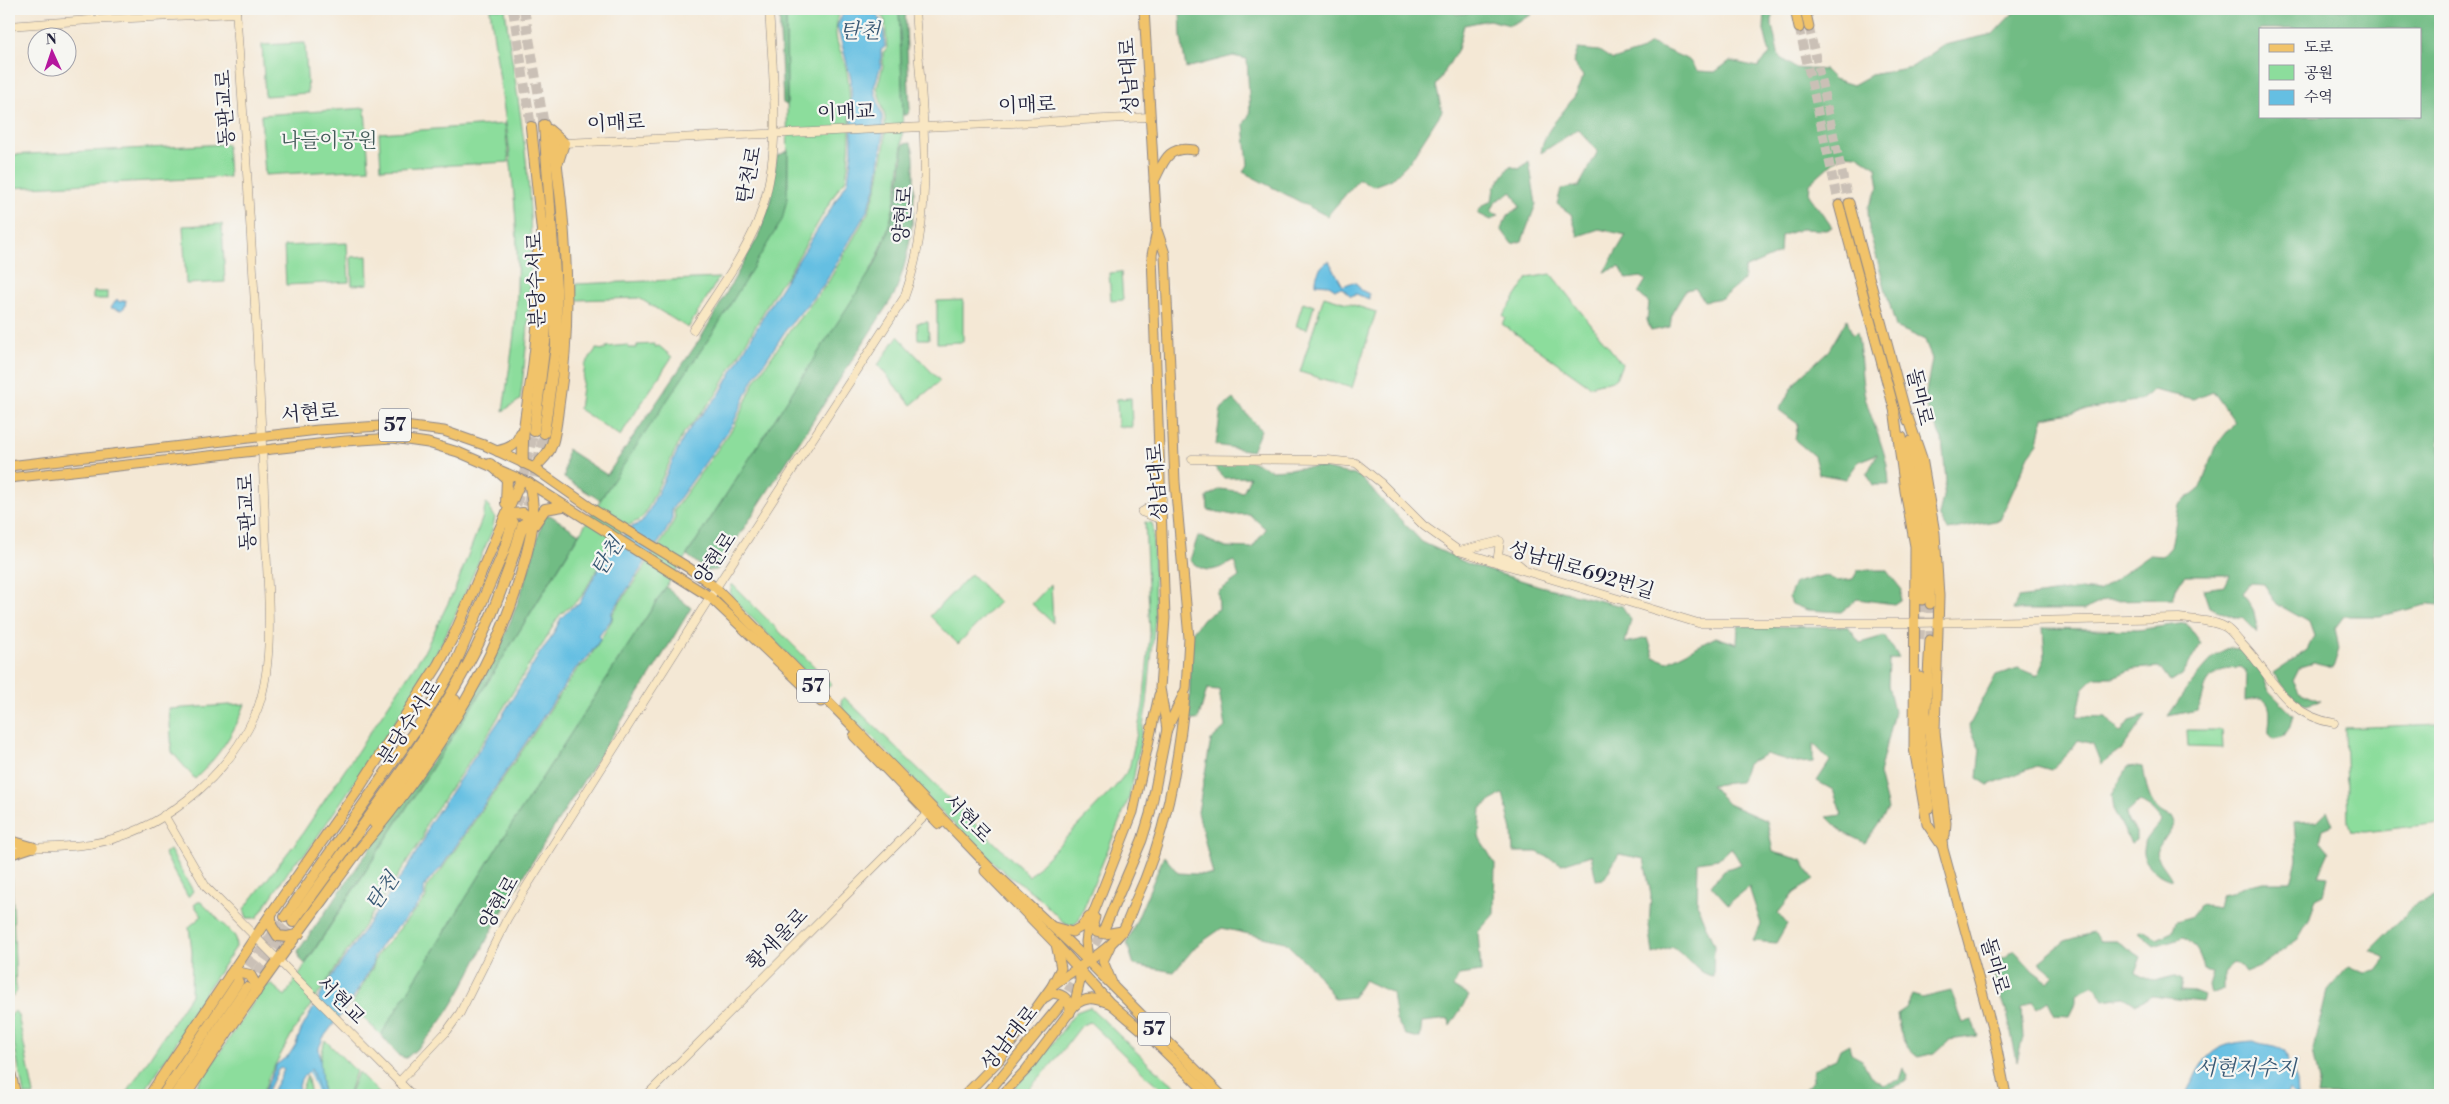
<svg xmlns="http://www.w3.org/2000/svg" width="2449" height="1104" viewBox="0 0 2449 1104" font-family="'Libre Bodoni','Noto Serif KR',serif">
  <rect width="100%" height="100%" fill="#f6f6f2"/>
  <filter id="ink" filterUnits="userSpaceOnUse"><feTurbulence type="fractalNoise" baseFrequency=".02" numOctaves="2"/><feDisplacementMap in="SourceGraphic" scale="10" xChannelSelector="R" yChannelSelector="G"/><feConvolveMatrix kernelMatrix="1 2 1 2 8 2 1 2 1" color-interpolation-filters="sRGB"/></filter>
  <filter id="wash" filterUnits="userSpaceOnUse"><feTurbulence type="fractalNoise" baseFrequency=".0096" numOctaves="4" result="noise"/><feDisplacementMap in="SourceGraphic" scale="20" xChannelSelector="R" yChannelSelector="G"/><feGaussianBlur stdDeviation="1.12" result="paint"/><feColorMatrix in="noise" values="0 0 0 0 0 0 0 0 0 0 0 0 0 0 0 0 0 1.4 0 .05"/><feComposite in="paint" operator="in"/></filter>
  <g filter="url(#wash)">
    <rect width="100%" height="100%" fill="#f4e8d5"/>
    <g fill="#8cdd9c" stroke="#57806c">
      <path d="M490,9H505C512,65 523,122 528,179C534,253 530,327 520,400L503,411C509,371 516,331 517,290C520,195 502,102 490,9Z"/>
      <path d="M786,9H841C828,44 844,47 848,78C851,103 851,154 846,178C845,182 842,184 839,187L786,278L779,285L716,395L683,434L645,514C638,523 634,521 627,527C612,539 593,577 583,594C577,603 568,607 560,615C551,625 548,640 538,650L488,734L425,826L423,838L411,856L293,1032L269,1076L262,1095H191L264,987L271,984L285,996L491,677L616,475L716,328L788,186Z"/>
      <path d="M878,9H899C902,102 914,194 866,279L503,838L381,1035L351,1006L373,967L376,956L426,898C425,882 434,880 442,869L578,668L587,662L612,620L613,613L667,534L675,518L674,510L735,425L755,381L790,330L827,284L868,213L877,187L885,142V117L877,88L883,66V52L887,49L885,21Z"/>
      <polygon points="305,43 308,93 265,96 262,45"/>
      <polygon points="365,108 369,169 265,175 261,115"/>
      <polygon points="505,124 509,162 381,169 379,133"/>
      <polygon points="227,144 229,177 9,188 9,155"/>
      <polygon points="222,224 225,282 186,284 183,226"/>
      <polygon points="347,243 349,282 286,285 284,246"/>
      <polygon points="367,256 368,284 352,285 351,257"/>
      <polygon points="1121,272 1123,300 1111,301 1109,273"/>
      <polygon points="1551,274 1622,364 1616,379 1590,386 1502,324 1506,319 1503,316 1528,278"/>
      <polygon points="719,278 688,328 639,298 576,300 576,284"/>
      <rect x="93" y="292" width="14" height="7"/>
      <polygon points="1324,296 1376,312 1352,388 1300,372"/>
      <polygon points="963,300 963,342 937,343 937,301"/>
      <polygon points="1303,302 1314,306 1307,329 1296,326"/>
      <polygon points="928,322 929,339 918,339 917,323"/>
      <polygon points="898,336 940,381 911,405 878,365"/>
      <polygon points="655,344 655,347 659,346 672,357 620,436 579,409 585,365 596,349 605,350 606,347 628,345 628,348 637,348 637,345"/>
      <polygon points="1131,398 1132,427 1118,427 1117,399"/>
      <polygon points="486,503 495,517 492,531 454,618 420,686 307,852 294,863 257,918 247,918 244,909 300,837 424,652 455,589 482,519"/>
      <path d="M1145,522L1152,523L1153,526L1155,619L1147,703L1134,776L1129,798L1079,920C1075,925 1071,926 1065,924L1035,894L1010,877L975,846L920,789L914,779L864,729L843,711L841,701L844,697L1029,876L1115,787L1129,769L1143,706L1150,634Z"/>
      <polygon points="971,574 999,602 958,644 930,616"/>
      <polygon points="732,584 832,684 826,689 819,686 737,603 730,594"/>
      <polygon points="1051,584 1053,623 1032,604"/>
      <path d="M245,704C235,733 217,758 195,779L172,752L169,709Z"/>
      <polygon points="2440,724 2440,823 2365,832 2351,831 2348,822 2345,728"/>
      <polygon points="2187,730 2222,730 2223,748 2188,747"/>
      <polygon points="170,850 193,891 188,897 164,853"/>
      <polygon points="9,879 12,879 16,993 13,996 9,994"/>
      <polygon points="198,902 201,902 235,936 236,947 190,1015 188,1025 142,1095 125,1095 191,995 192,952 189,927 202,916 194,905"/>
      <polygon points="1090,1007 1151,1066 1186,1095 1169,1095 1144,1074 1090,1022 1082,1025 1052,1064 1023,1095 1008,1095 1043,1056 1076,1012"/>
      <polygon points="15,1011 18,1015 34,1095 24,1095 9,1017"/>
      <polygon points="325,1040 356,1071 348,1095 318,1095 316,1076"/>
      <polygon points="358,1072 381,1095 349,1095"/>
      <polygon points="307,1075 311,1095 300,1095"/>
    </g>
    <g fill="#71bc84" stroke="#4a6f60" fill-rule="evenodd">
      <polygon points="779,9 786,9 787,105 783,103"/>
      <polygon points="899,9 905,9 910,110 907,115 903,115"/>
      <polygon points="1180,9 1451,9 1456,14 1467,13 1469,9 1533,9 1531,15 1510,25 1489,20 1464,25 1458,49 1436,86 1442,111 1410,161 1392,179 1373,186 1359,179 1327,216 1243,172 1248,165 1244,124 1250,113 1247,59 1233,56 1186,68 1181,37"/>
      <path d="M2022,9H2440V605L2431,604L2380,616H2344L2335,628L2339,649L2333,668L2313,663L2300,667L2293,681L2299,692L2320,701L2306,705L2289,693L2273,673L2307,650L2314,636L2309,622L2277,604L2264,584L2251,583L2243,593L2254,612L2258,633L2243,618H2236L2209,607L2203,589L2225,586L2230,575H2186L2177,585L2173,599L2105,600L2084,610H2013L2018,598L2081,589L2099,591L2149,555L2163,556L2171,547L2179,505L2201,487L2215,447L2235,422L2213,391L2193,399L2153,390L2140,400L2043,418L2038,443L2029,455L2000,520L1948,530L1939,516L1946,481L1942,439L1924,403L1932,359L1925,340L1896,327L1869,230L1868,207L1879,187L1876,167L1857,155L1842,154L1810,183L1809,195L1832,227L1826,230L1801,229L1781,236L1780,253L1744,269V280L1722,298L1704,301L1695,288L1686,290L1672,313L1670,327L1651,331L1647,320L1649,303L1638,293L1646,280L1641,277L1627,279L1620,267L1604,272L1626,235L1599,229L1578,236L1571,214L1557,204L1561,189L1579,186L1598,151L1578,129L1541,153C1544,122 1577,106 1583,76L1573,63L1578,49L1599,51L1613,60L1643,50L1650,43L1689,60L1698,71L1715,72L1730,61L1758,67L1770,54L1764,30L1765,11L1772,13V25L1779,57L1795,68L1825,70L1834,79L1853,85L1871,75L1912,67L1944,45L1993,34L2011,15ZM2260,29H2420V116H2260Z"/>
      <path d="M910,143C915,150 914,162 914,170C915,213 911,255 894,295L717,570L707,571L687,555L874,266C892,228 902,185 903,144Z"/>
      <polygon points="788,151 787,199 782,220 716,328 600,500 564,478 567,449 607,475 702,336 758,237 770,204 777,156"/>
      <polygon points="1529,161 1536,204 1522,241 1512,244 1501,229 1508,215 1520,207 1512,192 1496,201 1491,212 1499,215 1491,220 1477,213 1483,205 1492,201 1494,188 1510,166 1519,169"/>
      <path d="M1847,319L1852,335L1857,332C1862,354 1860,379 1866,400C1874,429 1889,455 1889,485H1873L1867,474L1877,454L1859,461L1846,479L1819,474L1814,456L1795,440L1798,424L1779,410L1797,380L1829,350Z"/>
      <polygon points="1233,399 1261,430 1252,451 1216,445 1221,409"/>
      <path d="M1242,457L1272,470L1317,467L1359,476L1422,542L1471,565L1540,586L1622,606L1631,620L1625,643L1648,638L1654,657L1667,662L1716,637L1737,644L1738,626L1848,627L1860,643L1884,636L1899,657L1889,660L1888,685L1894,711L1879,774L1888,809L1865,843L1842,832L1827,817L1842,815L1833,790L1817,781L1830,761L1813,743V762L1797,763L1766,754L1747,764L1740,782L1711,785L1728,804L1767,821L1773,852L1802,860L1814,880L1794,893L1778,913L1787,924L1776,943L1753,941L1761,924L1749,887L1728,904L1711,885L1724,870L1741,864L1731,847L1718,859L1698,862L1697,905L1714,945L1713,977L1702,972L1673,947L1653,954L1649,925L1651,895L1644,859L1619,854L1604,879L1596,880L1591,855L1562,864L1537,852H1513L1512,831L1503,793L1481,808L1479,837L1495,864L1494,914L1478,932L1481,972L1459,975L1453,987L1469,996L1450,1026L1449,1019L1422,1022L1420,1038L1406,1035L1396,1020L1392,993L1364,980L1353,997L1335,999L1314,970L1285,942L1222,928L1196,946L1174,972L1134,965L1127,943L1164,856L1178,873L1213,875L1198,812L1211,740L1225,727L1219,690L1207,689L1198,720H1189L1191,634L1203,618L1219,609L1218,592L1239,577L1234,561C1216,570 1206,576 1190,560L1198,536L1224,547L1252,548L1266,529L1249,514L1233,515L1208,510L1207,497L1220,489L1243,492L1250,477L1224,478L1212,464Z"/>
      <path d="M550,515L579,534L491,677L305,964L300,959L298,951L449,736C468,706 486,675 501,643C520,602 532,559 544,516Z"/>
      <polygon points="1858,570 1886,570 1902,590 1900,600 1894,604 1857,599 1841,612 1807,610 1792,604 1789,597 1795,583 1825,575 1837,581 1853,579"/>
      <path d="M666,587L691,608C631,710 565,806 505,907C473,959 456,1019 406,1058L399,1056L381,1035L503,838Z"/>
      <polygon points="2186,623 2201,644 2182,675 2170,682 2159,667 2133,669 2113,677 2095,677 2083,689 2077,716 2106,717 2120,733 2129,721 2146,716 2122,749 2101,764 2093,744 2078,740 2069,753 2051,770 2037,766 1988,785 1977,778 1980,749 1969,726 1996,675 2018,668 2037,676 2045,658 2043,628 2137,630"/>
      <path d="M2229,648L2241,649L2263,675L2269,691L2293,715L2290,727L2283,737L2274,739L2269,734C2268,724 2275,703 2261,699C2257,698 2250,701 2245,701L2246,671L2241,667C2225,667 2207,674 2204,692C2202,699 2202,703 2197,710L2168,716C2179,700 2211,652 2229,648Z"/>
      <path d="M2137,766L2143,767C2147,787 2148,811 2172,817L2175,823L2156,852C2159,863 2167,869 2172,880C2161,877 2156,873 2149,865C2134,848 2150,835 2162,821C2155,811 2149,805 2138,802L2126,813L2128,822L2136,832V840L2131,843L2113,809L2111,795L2128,767Z"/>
      <path d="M2327,810L2333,825L2323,829L2320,841L2329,852L2318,876L2328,877L2324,894L2316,898L2310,918L2298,939L2262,965L2245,972L2240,965L2233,963L2224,974V989L2211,994L2209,985L2213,972L2204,970C2201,955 2196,945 2183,937L2154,946L2138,932L2143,930L2157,939L2172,932L2176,921L2193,916L2201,905L2218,908L2221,895L2231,893L2240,887L2264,882H2291L2297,860L2294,822L2316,821Z"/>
      <polygon points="2440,895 2440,1095 2317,1095 2319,1082 2313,1049 2327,991 2349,966 2365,973 2377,971 2386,959 2370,950 2417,903"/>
      <polygon points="2093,933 2100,941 2117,941 2141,957 2135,972 2154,981 2174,976 2182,980 2180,991 2194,992 2204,996 2202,1002 2152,996 2135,1004 2124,997 2104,1000 2093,985 2076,994 2076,1002 2069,1016 2055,1015 2048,1001 2037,1008 2032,1001 2021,1008 2023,1037 2017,1061 2007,1013 1992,970 1992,956 2003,958 2014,950 2033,971 2048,982 2054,975 2039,962 2065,941"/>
      <path d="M1951,991L1963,1023L1972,1020L1978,1036L1949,1040L1935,1053L1918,1057C1902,1046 1900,1033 1897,1014L1906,1008L1912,995L1922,998Z"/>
      <polygon points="1849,1044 1851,1054 1862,1060 1871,1077 1883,1085 1899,1080 1903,1068 1908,1075 1906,1082 1889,1089 1886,1095 1879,1095 1879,1091 1866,1089 1850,1095 1798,1095 1813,1081 1813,1069 1836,1059 1840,1049"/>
    </g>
    <g fill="#65bfe2" stroke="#44708e">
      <polygon points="845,9 875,9 879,19 883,22 885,47 881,50 881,65 874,88 882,116 883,139 876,186 867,211 825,283 786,330 753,380 733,424 672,509 672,519 665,533 612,612 611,620 599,636 600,640 585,661 576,668 441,868 428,881 424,888 424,897 412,912 385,940 374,956 372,966 352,1000 323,1038 319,1048 323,1095 320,1095 311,1069 301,1079 297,1095 273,1095 274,1088 284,1070 281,1068 278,1070 266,1095 263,1095 276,1065 289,1055 296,1044 301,1030 328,982 405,871 425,838 428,826 499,721 541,651 550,640 561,618 571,608 579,604 598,570 629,528 641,523 648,513 684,437 693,424 719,395 766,312 848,181 852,152 851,79 837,26"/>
      <path d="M1329,261L1343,286L1353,282L1357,284L1361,290L1369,294V299L1356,294L1351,296L1342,288L1335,289L1329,285L1316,284C1315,275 1321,264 1329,261Z"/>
      <polygon points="117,299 119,302 126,300 125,307 121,310 111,308"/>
      <path d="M2253,1041C2263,1047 2280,1042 2286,1054C2288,1058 2287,1061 2289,1066L2298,1060L2294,1074L2297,1082L2298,1095H2294L2290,1090L2286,1095H2186C2188,1087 2193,1082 2196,1074C2210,1048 2224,1043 2253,1041Z"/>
    </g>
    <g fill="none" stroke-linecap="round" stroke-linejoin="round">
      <polyline stroke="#65bfe2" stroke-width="2" points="309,1070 319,1095"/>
    </g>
  </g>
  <g filter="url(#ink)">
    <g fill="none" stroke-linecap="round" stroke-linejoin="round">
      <g stroke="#cac0b6" stroke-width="9" stroke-dasharray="9 4.5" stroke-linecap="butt">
        <polyline points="1809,27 1849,203"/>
        <polyline points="1799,28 1839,205"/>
        <polyline points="1920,639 1922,600"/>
        <polyline points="1930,640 1930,604"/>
        <polyline points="1061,1003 1105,927"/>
      </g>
      <g stroke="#cac0b6" stroke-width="10" stroke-dasharray="10 5" stroke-linecap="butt">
        <polyline points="513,9 531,127"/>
        <polyline points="524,9 544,125"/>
        <polyline points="513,520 534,431"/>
        <polyline points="524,521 544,433"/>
        <polyline points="240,979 285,917"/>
        <polyline points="248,985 293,922"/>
      </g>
      <g stroke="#8b8588" stroke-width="9">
        <g id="secondary">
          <polyline points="9,26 90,20 236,13"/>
          <polyline points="564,143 1150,117"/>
          <path d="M693,330C715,295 741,261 757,223C784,156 773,79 769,9"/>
          <path d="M1192,459L1328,460L1356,463L1381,483L1424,526L1459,551L1698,623H1915L2179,618C2194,620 2212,620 2225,627C2231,630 2236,638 2241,643C2273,676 2283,715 2334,723"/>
          <polyline points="1142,512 1162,499"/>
          <polyline points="1142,512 1162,520"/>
          <polyline points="1459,551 1500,541 1498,556 1516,562 1523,568"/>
          <polyline points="164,815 206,887 412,1095"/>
          <path d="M9,849C35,847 63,848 90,844C160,833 226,779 255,715C278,664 266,576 265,519C259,349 248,179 236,9"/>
          <path d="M399,1082L447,1031L460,1013L507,919L525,889L710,597L904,298C938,206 921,104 915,9"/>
          <polyline points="647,1095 931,810"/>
        </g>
      </g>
      <g stroke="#8b8588" stroke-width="11">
        <g id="primary">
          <polyline points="1144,9 1157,230 1152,255 1165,618 1160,688 1167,729"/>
          <polyline points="1795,9 1799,28"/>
          <polyline points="1805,9 1809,27"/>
          <path d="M1154,181C1164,162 1167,145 1194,150"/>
          <polyline points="1849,203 1908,421"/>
          <polyline points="1839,205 1895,412"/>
          <polyline points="1894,408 1905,491 1915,546 1914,748 1927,824 1942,846"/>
          <polyline points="1908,417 1922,458 1935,533 1939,596 1935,732 1946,823 1945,836"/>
          <polyline points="1902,437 1922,544 1922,600"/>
          <polyline points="1911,441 1930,547 1930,604"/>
          <polyline points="9,466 318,430 396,425 444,431 484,445 534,468 594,510 689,568 716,588 895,769 989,867 1080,953 1221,1095"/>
          <polyline points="9,478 345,441 393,438 428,443 458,452 529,483 710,597 821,702"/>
          <polyline points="1930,640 1926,711 1943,849 1995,1039 2006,1095"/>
          <polyline points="1920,677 1920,736 1929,808"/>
          <polyline points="854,736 939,824"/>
          <polyline points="9,840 33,847"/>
          <polyline points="9,855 33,847"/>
          <polyline points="985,871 1056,944 1110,1003 1151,1038 1209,1095"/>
          <polyline points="1095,917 1093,924 1096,932 1105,934 1122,931"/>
          <polyline points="1054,927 1072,932 1081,927 1089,917"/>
          <polyline points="1105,927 1142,840 1150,814 1167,729 1186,689 1189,638 1175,482 1165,254 1158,233"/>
          <polyline points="1110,946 1103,961 1112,983"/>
          <polyline points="1088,961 1086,942 1088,927 1133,812 1159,695"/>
          <path d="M1052,986C1075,968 1102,956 1121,933C1127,925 1131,912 1135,902C1165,838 1178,767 1185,696"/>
          <path d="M1046,997L1052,993C1064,994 1071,1000 1070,1013"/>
          <polyline points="1074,1006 1080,981 1079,968"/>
          <polyline points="9,1066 16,1095"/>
          <polyline points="965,1095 999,1060 1052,986 1061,968 1056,944"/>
          <polyline points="986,1095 1061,1004"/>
          <path d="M1002,1095L1026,1070L1074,1006C1086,996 1095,998 1109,1003"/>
        </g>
      </g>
      <g stroke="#8b8588" stroke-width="12">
        <g id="highway">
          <polyline points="531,127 548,287 545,343 534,431"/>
          <polyline points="549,130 564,143 558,162"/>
          <polyline points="544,433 556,346 556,288 544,125"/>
          <path d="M498,451C511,448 516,445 521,433"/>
          <path d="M523,463C521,431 529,399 533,368C538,330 540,291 538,253"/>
          <polyline points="490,464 507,479 506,503"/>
          <path d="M534,468C541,461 549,454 552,444C556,431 557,416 559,402C573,313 566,221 552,133"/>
          <polyline points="506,522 512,514 523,513 531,520 530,528"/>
          <polyline points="534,525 545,509 563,506"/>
          <polyline points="374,823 445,719 455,700"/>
          <polyline points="271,914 271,925 278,936 287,937 299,934"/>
          <polyline points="285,917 421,722 454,667 503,553 513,522"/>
          <path d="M293,922C353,837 420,754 469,662C490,624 511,566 523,524"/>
          <polyline points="230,975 241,973 250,975 254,982 256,992"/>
          <polyline points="150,1095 271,914 357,791 438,665 456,631 521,480"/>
          <polyline points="163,1095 238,982"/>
          <polyline points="175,1095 246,988"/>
          <path d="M186,1095C237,1014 296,936 353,858C365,842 379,827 391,811C445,739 496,662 521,574C530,541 538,518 529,483"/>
        </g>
      </g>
      <use href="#secondary" stroke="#f9e7c3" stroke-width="8"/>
      <use href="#primary" stroke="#f1c36a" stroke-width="9"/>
      <use href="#highway" stroke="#f1c36a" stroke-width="10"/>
    </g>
  </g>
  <g text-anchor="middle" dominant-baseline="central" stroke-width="4.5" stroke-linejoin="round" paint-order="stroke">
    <g fill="#f6f6f2" stroke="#626272" stroke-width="1">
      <rect x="379" y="408.5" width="32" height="33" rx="4"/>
      <rect x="797" y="669.5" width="32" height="33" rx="4"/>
      <rect x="1138" y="1012.5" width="32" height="33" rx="4"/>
    </g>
    <g font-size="19" font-weight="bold" fill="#22223b">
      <text x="395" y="425">57</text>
      <text x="813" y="686">57</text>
      <text x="1154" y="1029">57</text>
    </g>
    <g font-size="20" fill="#22223b" stroke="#f6f6f2">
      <text transform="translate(1130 76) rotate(-93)">성남대로</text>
      <text transform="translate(1027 106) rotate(-2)">이매로</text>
      <text transform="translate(226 108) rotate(-93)">동판교로</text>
      <text transform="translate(846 113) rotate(-2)">이매교</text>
      <text transform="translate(616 124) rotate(-3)">이매로</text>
      <text transform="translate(750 175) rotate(-79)">탄천로</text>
      <text transform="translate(904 215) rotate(-85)">양현로</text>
      <text transform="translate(537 280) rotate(-92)">분당수서로</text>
      <text transform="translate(1919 397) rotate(77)">돌마로</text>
      <text transform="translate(310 414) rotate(-5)">서현로</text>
      <text transform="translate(1158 482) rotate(-94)">성남대로</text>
      <text transform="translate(248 512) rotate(-92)">동판교로</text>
      <text transform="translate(716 559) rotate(-56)">양현로</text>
      <text transform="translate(1581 571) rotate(17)">성남대로692번길</text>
      <text transform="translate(410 723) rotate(-57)">분당수서로</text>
      <text transform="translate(967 819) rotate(46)">서현로</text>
      <text transform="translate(500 903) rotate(-60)">양현로</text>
      <text transform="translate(778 940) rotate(-46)">황새울로</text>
      <text transform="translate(1994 966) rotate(74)">돌마로</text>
      <text transform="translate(340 1001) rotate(45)">서현교</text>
      <text transform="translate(1010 1039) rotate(-51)">성남대로</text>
    </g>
    <g font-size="20" fill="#425a58" stroke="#f6f6f2">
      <text x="329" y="141">나들이공원</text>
    </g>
    <g font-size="21" font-style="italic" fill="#395975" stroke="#f6f6f2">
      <text x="860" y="32">탄천</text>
      <text transform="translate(608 557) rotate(-58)">탄천</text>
      <text transform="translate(383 892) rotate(-55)">탄천</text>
      <text x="2246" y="1069">서현저수지</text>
    </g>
  </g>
  <rect width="2449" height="1104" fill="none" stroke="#f6f6f2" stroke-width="30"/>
  <rect x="2259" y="28" width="162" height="90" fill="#f6f6f2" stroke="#a1a1a9"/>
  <rect x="2269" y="44" width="25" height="8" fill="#f1c36a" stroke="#a1a1a9"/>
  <text x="2304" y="52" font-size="15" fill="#22223b">도로</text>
  <rect x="2269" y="65" width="25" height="15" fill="#8cdd9c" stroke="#a1a1a9"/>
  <text x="2304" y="78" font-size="15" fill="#22223b">공원</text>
  <rect x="2269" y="90" width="25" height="15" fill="#65bfe2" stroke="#a1a1a9"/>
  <text x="2304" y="102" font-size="15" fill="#22223b">수역</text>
  <g transform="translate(52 52) rotate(357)"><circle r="24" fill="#f6f6f2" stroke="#a1a1a9"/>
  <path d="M0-4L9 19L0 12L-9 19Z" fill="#b5179e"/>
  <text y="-8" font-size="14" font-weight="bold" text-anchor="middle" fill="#22223b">N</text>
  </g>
</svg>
